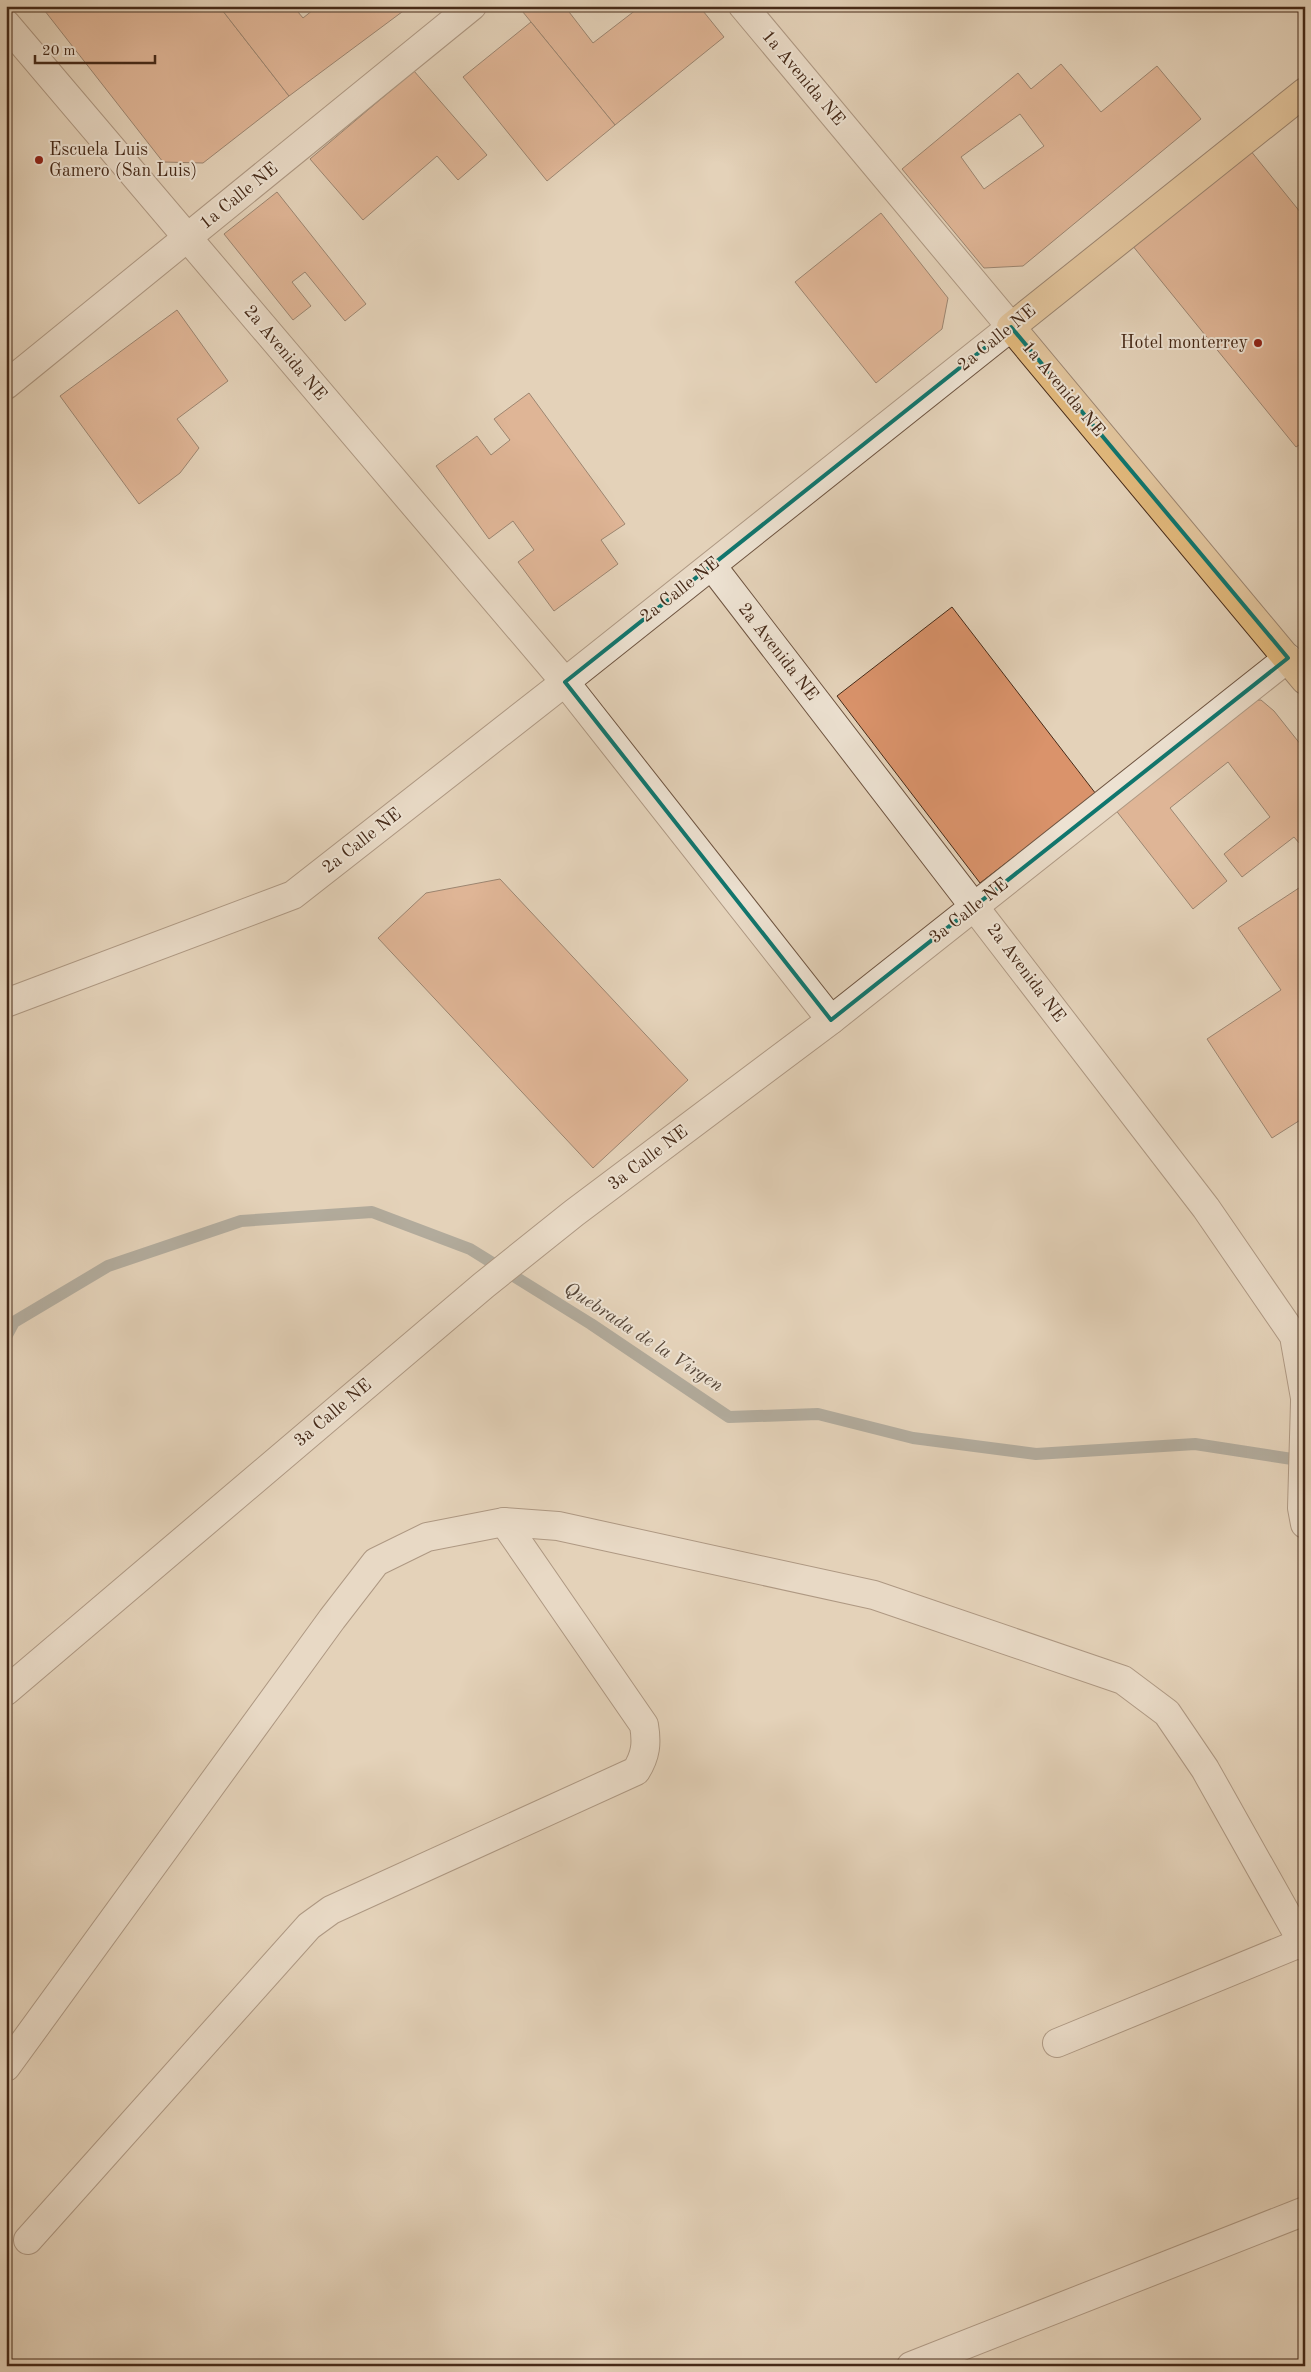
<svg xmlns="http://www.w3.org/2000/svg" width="1311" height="2372" viewBox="0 0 1311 2372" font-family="'Old Standard TT',serif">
  <rect width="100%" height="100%" fill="#e4d2b9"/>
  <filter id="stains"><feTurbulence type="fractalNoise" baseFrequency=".004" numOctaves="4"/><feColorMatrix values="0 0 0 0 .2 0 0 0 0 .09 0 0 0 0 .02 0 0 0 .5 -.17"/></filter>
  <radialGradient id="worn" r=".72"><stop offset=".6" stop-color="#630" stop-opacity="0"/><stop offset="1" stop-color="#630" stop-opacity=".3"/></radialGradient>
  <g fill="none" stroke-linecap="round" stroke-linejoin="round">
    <polyline stroke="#777d78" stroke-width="12" points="6,1337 14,1322 108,1266 241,1221 372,1212 470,1249 591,1324 729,1417 818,1414 913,1438 1036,1454 1195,1444 1305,1461"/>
  </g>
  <g fill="#da936b" stroke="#462a18" fill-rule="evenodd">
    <polygon points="41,6 219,6 289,96 203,163 163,162"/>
    <polygon points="219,6 293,6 303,18 318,6 410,6 289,96"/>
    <polygon points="518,6 569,6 566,8 593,43 641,6 699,6 724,37 615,125"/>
    <polygon points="531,22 615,125 547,181 463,77"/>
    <path d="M1061,64L1101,112L1157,66L1201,119L1023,266L984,268L902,169L1018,73L1031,89ZM1020,114L1044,146L984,189L961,157Z"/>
    <polygon points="414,71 487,155 458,180 437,156 363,220 310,159"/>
    <polygon points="1250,150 1305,218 1305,441 1296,447 1132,245"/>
    <polygon points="277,192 366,304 345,321 305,272 292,282 311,306 293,320 224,234"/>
    <polygon points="881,213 948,298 942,329 876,383 795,282"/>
    <polygon points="177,310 228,381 177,419 199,448 180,473 139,504 60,396"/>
    <polygon points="529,393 625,524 601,540 618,564 554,611 518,562 534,550 513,521 489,539 436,466 477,436 491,455 510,440 494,419"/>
    <polygon points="952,607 1096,794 980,883 837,696"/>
    <polygon points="1261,700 1274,711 1305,750 1305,850 1294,837 1242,877 1224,854 1270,817 1228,762 1170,808 1227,881 1193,909 1111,804 1243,701"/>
    <polygon points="500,879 688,1080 593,1168 378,938 426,893"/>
    <polygon points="1305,884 1305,1117 1272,1138 1207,1039 1281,990 1238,928"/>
  </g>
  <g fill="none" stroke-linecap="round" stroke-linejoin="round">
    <g stroke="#6e5440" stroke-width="30">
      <g id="minor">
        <polyline points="6,24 565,682 831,1020"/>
        <polyline points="6,385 472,6"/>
        <polyline points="712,566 1206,1208 1294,1336 1305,1398"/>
        <polyline points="6,1003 293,895 565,682 1011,327 743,6"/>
        <polyline points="1305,1402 1302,1508 1305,1524"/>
        <polyline points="6,1691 484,1285 574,1213 831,1020 1288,658"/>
        <polyline points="1057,2043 1305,1941"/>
        <polyline points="6,2067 332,1619 376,1562 427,1537 504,1522 558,1526 874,1595 1123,1680 1167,1713 1205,1769 1305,1947"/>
        <path d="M28,2240L309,1926L331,1910L636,1771C646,1755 647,1743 644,1725L504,1522"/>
        <polyline points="911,2366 1305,2211"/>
      </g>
    </g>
    <g stroke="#462a18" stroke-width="30">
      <polyline id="major" points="1305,92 1011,327 1305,680"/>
    </g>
    <use href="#minor" stroke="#ede2d2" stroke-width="28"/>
    <use href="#major" stroke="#e2b97c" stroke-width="28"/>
  </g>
  <path d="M0 0H1311V2372H0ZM1011,327L1288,658L831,1020L565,682Z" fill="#e4d2b9" fill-opacity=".55" fill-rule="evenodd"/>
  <path fill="none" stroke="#0f766e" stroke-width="4" stroke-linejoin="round" d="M1011,327L1288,658L831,1020L565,682Z"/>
  <g fill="#8f2418" stroke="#ede2d2" stroke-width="2">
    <circle cx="39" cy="160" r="5"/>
    <circle cx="1258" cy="343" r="5"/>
  </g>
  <g text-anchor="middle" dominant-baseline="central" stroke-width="4" stroke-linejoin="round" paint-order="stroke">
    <g font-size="18" fill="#462a18" stroke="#ede2d2">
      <text transform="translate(803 78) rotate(50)">1a Avenida NE</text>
      <text transform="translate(239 196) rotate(-39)">1a Calle NE</text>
      <text transform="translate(997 338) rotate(-39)">2a Calle NE</text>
      <text transform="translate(285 353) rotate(50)">2a Avenida NE</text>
      <text transform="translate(1063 389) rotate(50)">1a Avenida NE</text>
      <text transform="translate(680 590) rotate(-38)">2a Calle NE</text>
      <text transform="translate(778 652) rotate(52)">2a Avenida NE</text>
      <text transform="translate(362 841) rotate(-38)">2a Calle NE</text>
      <text transform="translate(969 911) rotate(-38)">3a Calle NE</text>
      <text transform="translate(1026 973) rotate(53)">2a Avenida NE</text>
      <text transform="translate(648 1158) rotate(-37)">3a Calle NE</text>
      <text transform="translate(333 1413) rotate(-40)">3a Calle NE</text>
    </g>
    <g font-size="18" fill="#462a18" stroke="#ede2d2" text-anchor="start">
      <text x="49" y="150">Escuela Luis<tspan x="49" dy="21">Gamero (San Luis)</tspan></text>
      <text x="1248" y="343" text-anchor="end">Hotel monterrey</text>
    </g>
    <g font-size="19" font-style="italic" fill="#564638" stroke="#ede2d2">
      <text transform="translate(643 1338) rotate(33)">Quebrada de la Virgen</text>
    </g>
  </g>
  <rect width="1311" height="2372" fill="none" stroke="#e4d2b9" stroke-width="25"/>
  <rect x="8" y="8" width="1296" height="2357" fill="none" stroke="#462a18" stroke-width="2.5"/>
  <rect x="12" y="12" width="1286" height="2347" fill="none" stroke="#462a18"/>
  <path d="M35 55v8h120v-8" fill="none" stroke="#462a18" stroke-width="2.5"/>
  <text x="42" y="55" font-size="15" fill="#462a18" stroke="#ede2d2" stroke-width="4" paint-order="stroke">20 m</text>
  <rect width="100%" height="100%" filter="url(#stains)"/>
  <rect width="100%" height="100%" fill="url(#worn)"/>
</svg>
